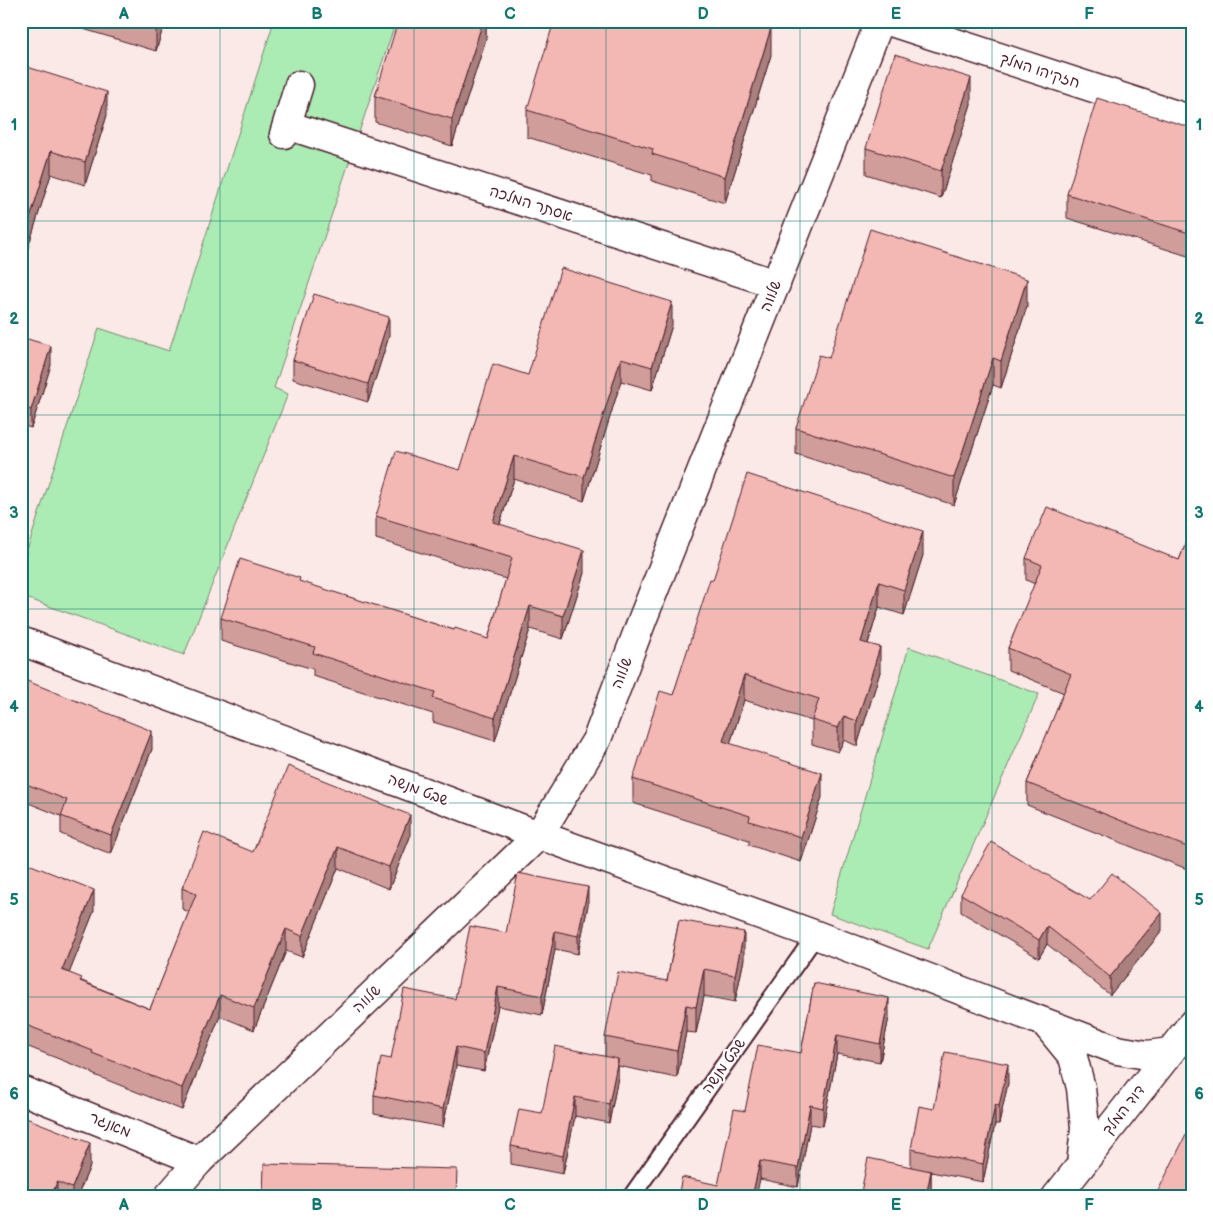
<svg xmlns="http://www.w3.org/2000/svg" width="1213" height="1218" viewBox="0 0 1213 1218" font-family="'Balsamiq Sans','Playpen Sans Hebrew',sans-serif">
  <rect width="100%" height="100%" fill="#fbe9e8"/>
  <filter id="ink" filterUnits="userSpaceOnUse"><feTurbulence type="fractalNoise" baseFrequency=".02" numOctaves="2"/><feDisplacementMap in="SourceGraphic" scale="10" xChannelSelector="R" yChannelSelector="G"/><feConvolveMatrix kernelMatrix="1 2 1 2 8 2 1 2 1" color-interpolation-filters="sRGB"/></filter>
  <g filter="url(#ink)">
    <g fill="#abecb4" stroke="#7a8670">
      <polygon points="274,21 396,21 274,388 288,394 184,655 21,596 21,569 99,328 169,351"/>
      <polygon points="909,647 1039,694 928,949 830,914"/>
    </g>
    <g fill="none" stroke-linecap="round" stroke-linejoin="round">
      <g stroke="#4a1f2b" stroke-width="20">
        <polyline id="service" points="631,1197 816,935"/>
      </g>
      <g stroke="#4a1f2b" stroke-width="31">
        <g id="minor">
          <polyline points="888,21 1192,120"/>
          <polyline points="287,125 776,284"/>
          <polyline points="284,134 299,85"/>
          <polyline points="21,641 539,835 816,935 1117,1050 1147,1055 1170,1052"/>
          <polyline points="1046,1024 1073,1057 1081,1088 1085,1128 1081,1165"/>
          <polyline points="21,1090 199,1161"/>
          <polyline points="168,1197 199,1161 539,835 597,739 643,618 880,21"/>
          <polyline points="1056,1197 1192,1024"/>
        </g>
      </g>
      <use href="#service" stroke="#fff" stroke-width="16"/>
      <use href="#minor" stroke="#fff" stroke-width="28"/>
    </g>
    <g fill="#d19d9b" stroke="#4a1f2b">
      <polygon points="70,21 165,21 156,51 70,25"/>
      <polygon points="486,21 486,39 452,146 375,122 375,96"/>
      <polygon points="1131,21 1148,21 1146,26"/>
      <polygon points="771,55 725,203 652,181 652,175 527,137 527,110"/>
      <polygon points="21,65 107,115 85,185 51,174 21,270"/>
      <polygon points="971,104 941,198 866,174 866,148"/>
      <polygon points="1192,128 1192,274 1191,273 1191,257 1067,218 1067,194"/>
      <polygon points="1027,306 1001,388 993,385 954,505 796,454 796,428 829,358"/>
      <polygon points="672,325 652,390 621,381 584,501 514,479 500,524 584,573 563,639 530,629 495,741 433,722 433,714 313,676 313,669 221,641 221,618 300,582 454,630 488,639 506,579 376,539 376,516 460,470 528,375"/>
      <polygon points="389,336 368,402 293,379 293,360"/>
      <polygon points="21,337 51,365 31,428 21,425"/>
      <polygon points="1192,529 1192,871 1027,805 1027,783 1064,693 1008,670 1008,648 1035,584 1026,580 1026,558 1179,560"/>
      <polygon points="923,555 904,615 879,607 868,644 880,672 857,746 844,740 838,752 812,744 812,721 744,700 730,744 822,797 801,862 749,845 749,840 633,803 633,779 673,695 713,580"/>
      <polygon points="21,681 152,749 111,854 61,834 61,816 21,800"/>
      <polygon points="410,837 389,889 338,868 302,957 286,951 254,1030 220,1016 182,1110 92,1074 92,1072 21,1044 21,861 94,911 69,973 82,981 150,1009 189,912 182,909 182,888 253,852"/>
      <polygon points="961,894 1090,900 1162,931 1110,995 1047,944 1039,958 961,912"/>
      <polygon points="588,905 578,954 555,949 542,1015 498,1006 484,1071 456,1066 443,1127 374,1114 374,1095 391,1059 455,999 506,933"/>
      <polygon points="679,920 744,959 735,1002 704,996 696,1033 686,1032 677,1078 618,1066 618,1077 609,1123 575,1116 563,1174 511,1164 511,1146 542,1113 605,1056 605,1037 667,981"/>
      <polygon points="814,983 889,1017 880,1062 837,1054 823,1126 810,1124 798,1187 760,1179 745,1111 801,1053"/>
      <polygon points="1008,1083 999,1124 995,1124 983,1182 931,1172 931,1189 929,1197 860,1197 911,1167 911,1149 934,1109"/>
      <polygon points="90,1166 77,1197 21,1197"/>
    </g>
    <g fill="#aa807e" stroke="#4a1f2b">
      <polygon points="156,21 165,21 156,51"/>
      <polygon points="483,21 486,21 486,39 452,146 452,119"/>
      <polygon points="771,28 771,55 725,203 725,177"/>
      <polygon points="971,78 971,104 941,198 941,171"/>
      <polygon points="107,92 107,115 85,185 85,162"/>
      <polygon points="1192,140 1192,164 1186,158"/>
      <polygon points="51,151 51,174 21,270 21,247"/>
      <polygon points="1027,279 1027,306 1001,388 1001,361"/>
      <polygon points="672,302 672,325 652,390 652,367"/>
      <polygon points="389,317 389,336 368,402 368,384"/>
      <polygon points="51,346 51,365 31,428 31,410"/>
      <polygon points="621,358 621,381 584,501 584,477"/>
      <polygon points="993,358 993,385 954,505 954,478"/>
      <polygon points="514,456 514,479 493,545 493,522"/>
      <polygon points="923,531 923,555 904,615 904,590"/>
      <polygon points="584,550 584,573 563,639 563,616"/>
      <polygon points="879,582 879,607 861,666 861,642"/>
      <polygon points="530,606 530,629 495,741 495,718"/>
      <polygon points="880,647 880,672 857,746 857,721"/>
      <polygon points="744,675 744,700 723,766 723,741"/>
      <polygon points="844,716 844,740 838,752 838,728"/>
      <polygon points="152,731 152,749 111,854 111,835"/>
      <polygon points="822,773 822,797 801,862 801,837"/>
      <polygon points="410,815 410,837 389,889 389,867"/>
      <polygon points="338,847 338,868 302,957 302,936"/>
      <polygon points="588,887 588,905 578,954 578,936"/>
      <polygon points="94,890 94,911 62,991 62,970"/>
      <polygon points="1162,913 1162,931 1110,995 1110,977"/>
      <polygon points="1047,926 1047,944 1039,958 1039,940"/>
      <polygon points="286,929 286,951 254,1030 254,1008"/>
      <polygon points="555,931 555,949 542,1015 542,996"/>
      <polygon points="744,932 744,959 735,1002 735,975"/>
      <polygon points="704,969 704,996 696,1033 696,1007"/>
      <polygon points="498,987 498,1006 484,1071 484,1053"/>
      <polygon points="220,995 220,1016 182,1110 182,1088"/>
      <polygon points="889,998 889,1017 880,1062 880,1044"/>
      <polygon points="686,1005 686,1032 677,1078 677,1051"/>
      <polygon points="837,1035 837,1054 823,1126 823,1108"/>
      <polygon points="456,1047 456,1066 443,1127 443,1109"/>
      <polygon points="618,1059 618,1077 609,1123 609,1104"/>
      <polygon points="1008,1064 1008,1083 999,1124 999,1106"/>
      <polygon points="575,1097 575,1116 563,1174 563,1156"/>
      <polygon points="810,1105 810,1124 798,1187 798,1168"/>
      <polygon points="995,1105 995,1124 983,1182 983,1164"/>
      <polygon points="90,1143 90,1166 77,1197 72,1197 72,1188"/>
      <polygon points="760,1161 760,1179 756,1197 752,1197"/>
      <polygon points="931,1171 931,1189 929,1197 926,1197"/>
      <polygon points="57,1182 57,1197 51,1197"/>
    </g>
    <g fill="#f3b7b4" stroke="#4a1f2b">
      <polygon points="398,21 483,21 452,119 375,96"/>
      <polygon points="554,21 748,21 771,28 725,177 652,154 653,149 527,110"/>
      <polygon points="895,54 971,78 941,171 866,148"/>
      <polygon points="21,65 107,92 85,162 51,151 21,247"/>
      <polygon points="1097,98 1192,128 1192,140 1186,158 1192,160 1192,234 1067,194"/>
      <polygon points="870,229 1027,279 1001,361 993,358 954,478 796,428 819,355 829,358"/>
      <polygon points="561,268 672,302 652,367 621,358 584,477 514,456 493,522 584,550 563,616 530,606 495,718 433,698 435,692 313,653 315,647 221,618 240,559 300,578 299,581 454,630 455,628 488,639 512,558 376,516 396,451 460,470 493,364 528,375"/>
      <polygon points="314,294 389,317 368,384 293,360"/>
      <polygon points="21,337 51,346 31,410 21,406"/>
      <polygon points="747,474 923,531 904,590 879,582 861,642 880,647 857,721 844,716 838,728 812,720 819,699 744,675 723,741 822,773 801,837 749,821 750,816 633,779 660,691 673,695 710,579 713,580"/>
      <polygon points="1047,507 1179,560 1192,529 1192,849 1027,783 1071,674 1008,648 1042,565 1026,558"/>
      <polygon points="22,679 152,731 111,835 61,816 67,800 21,782 21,681"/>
      <polygon points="288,766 410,815 389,867 338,847 302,936 286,929 254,1008 220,995 182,1088 92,1053 93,1051 21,1023 21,861 94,890 62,970 82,978 80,981 150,1009 196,894 182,888 204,832 253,852"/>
      <polygon points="991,842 1090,900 1112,873 1162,913 1110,977 1047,926 1039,940 961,894"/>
      <polygon points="518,873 588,887 578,936 555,931 542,996 498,987 484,1053 456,1047 443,1109 374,1095 381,1057 391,1059 404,989 455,999 470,926 506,933"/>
      <polygon points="679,920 744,932 735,975 704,969 696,1007 686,1005 677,1051 605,1037 618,972 667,981"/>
      <polygon points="814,983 889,998 880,1044 837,1035 823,1108 810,1105 798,1168 760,1161 752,1197 678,1197 682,1177 718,1185 734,1109 745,1111 758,1045 801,1053"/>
      <polygon points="555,1046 618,1059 609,1104 575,1097 563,1156 511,1146 519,1109 542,1113"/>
      <polygon points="945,1052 1008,1064 999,1106 995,1105 983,1164 911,1149 919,1106 934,1109"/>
      <polygon points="21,1116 90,1143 72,1188 57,1182 51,1197 21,1197"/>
      <polygon points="1192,1123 1192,1197 1155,1197"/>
      <polygon points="868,1158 931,1171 926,1197 860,1197"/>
      <polygon points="264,1164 457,1169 456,1197 263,1197"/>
    </g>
  </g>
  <path fill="none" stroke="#0f766e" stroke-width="1" stroke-opacity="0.55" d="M220,21V1197M414,21V1197M606,21V1197M800,21V1197M992,21V1197M21,221H1192M21,415H1192M21,609H1192M21,803H1192M21,997H1192"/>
  <g text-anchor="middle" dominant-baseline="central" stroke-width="4.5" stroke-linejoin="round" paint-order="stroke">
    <g font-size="15" fill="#4a1f2b" stroke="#fff">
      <text transform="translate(1040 71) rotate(18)">חזקיהו המלך</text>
      <text transform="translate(531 204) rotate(18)">אסתר המלכה</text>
      <text transform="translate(771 296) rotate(-68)">שלווה</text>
      <text transform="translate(622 673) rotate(-69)">שלווה</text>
      <text transform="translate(418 790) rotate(21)">שבט מנשה</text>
      <text transform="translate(367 999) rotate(-44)">שלווה</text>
      <text transform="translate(724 1066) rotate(-55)">שבט מנשה</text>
      <text transform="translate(1124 1110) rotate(-52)">דוד המלך</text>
      <text transform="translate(110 1125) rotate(22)">מאנגר</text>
    </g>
  </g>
  <rect width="1213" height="1218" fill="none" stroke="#fff" stroke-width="55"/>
  <rect x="28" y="28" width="1158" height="1162" fill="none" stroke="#0f766e" stroke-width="2"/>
  <g font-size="16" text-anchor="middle" font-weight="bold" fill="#0f766e">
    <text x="124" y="19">A</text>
    <text x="317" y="19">B</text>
    <text x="510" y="19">C</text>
    <text x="703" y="19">D</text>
    <text x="896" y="19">E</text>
    <text x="1089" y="19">F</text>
    <text x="14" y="130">1</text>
    <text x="1199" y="130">1</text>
    <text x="14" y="324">2</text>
    <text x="1199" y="324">2</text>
    <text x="14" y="518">3</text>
    <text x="1199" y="518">3</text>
    <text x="14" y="712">4</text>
    <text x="1199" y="712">4</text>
    <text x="14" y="905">5</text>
    <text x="1199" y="905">5</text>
    <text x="14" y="1099">6</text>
    <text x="1199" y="1099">6</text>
    <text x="124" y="1210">A</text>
    <text x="317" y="1210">B</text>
    <text x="510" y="1210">C</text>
    <text x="703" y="1210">D</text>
    <text x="896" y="1210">E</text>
    <text x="1089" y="1210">F</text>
  </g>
</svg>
